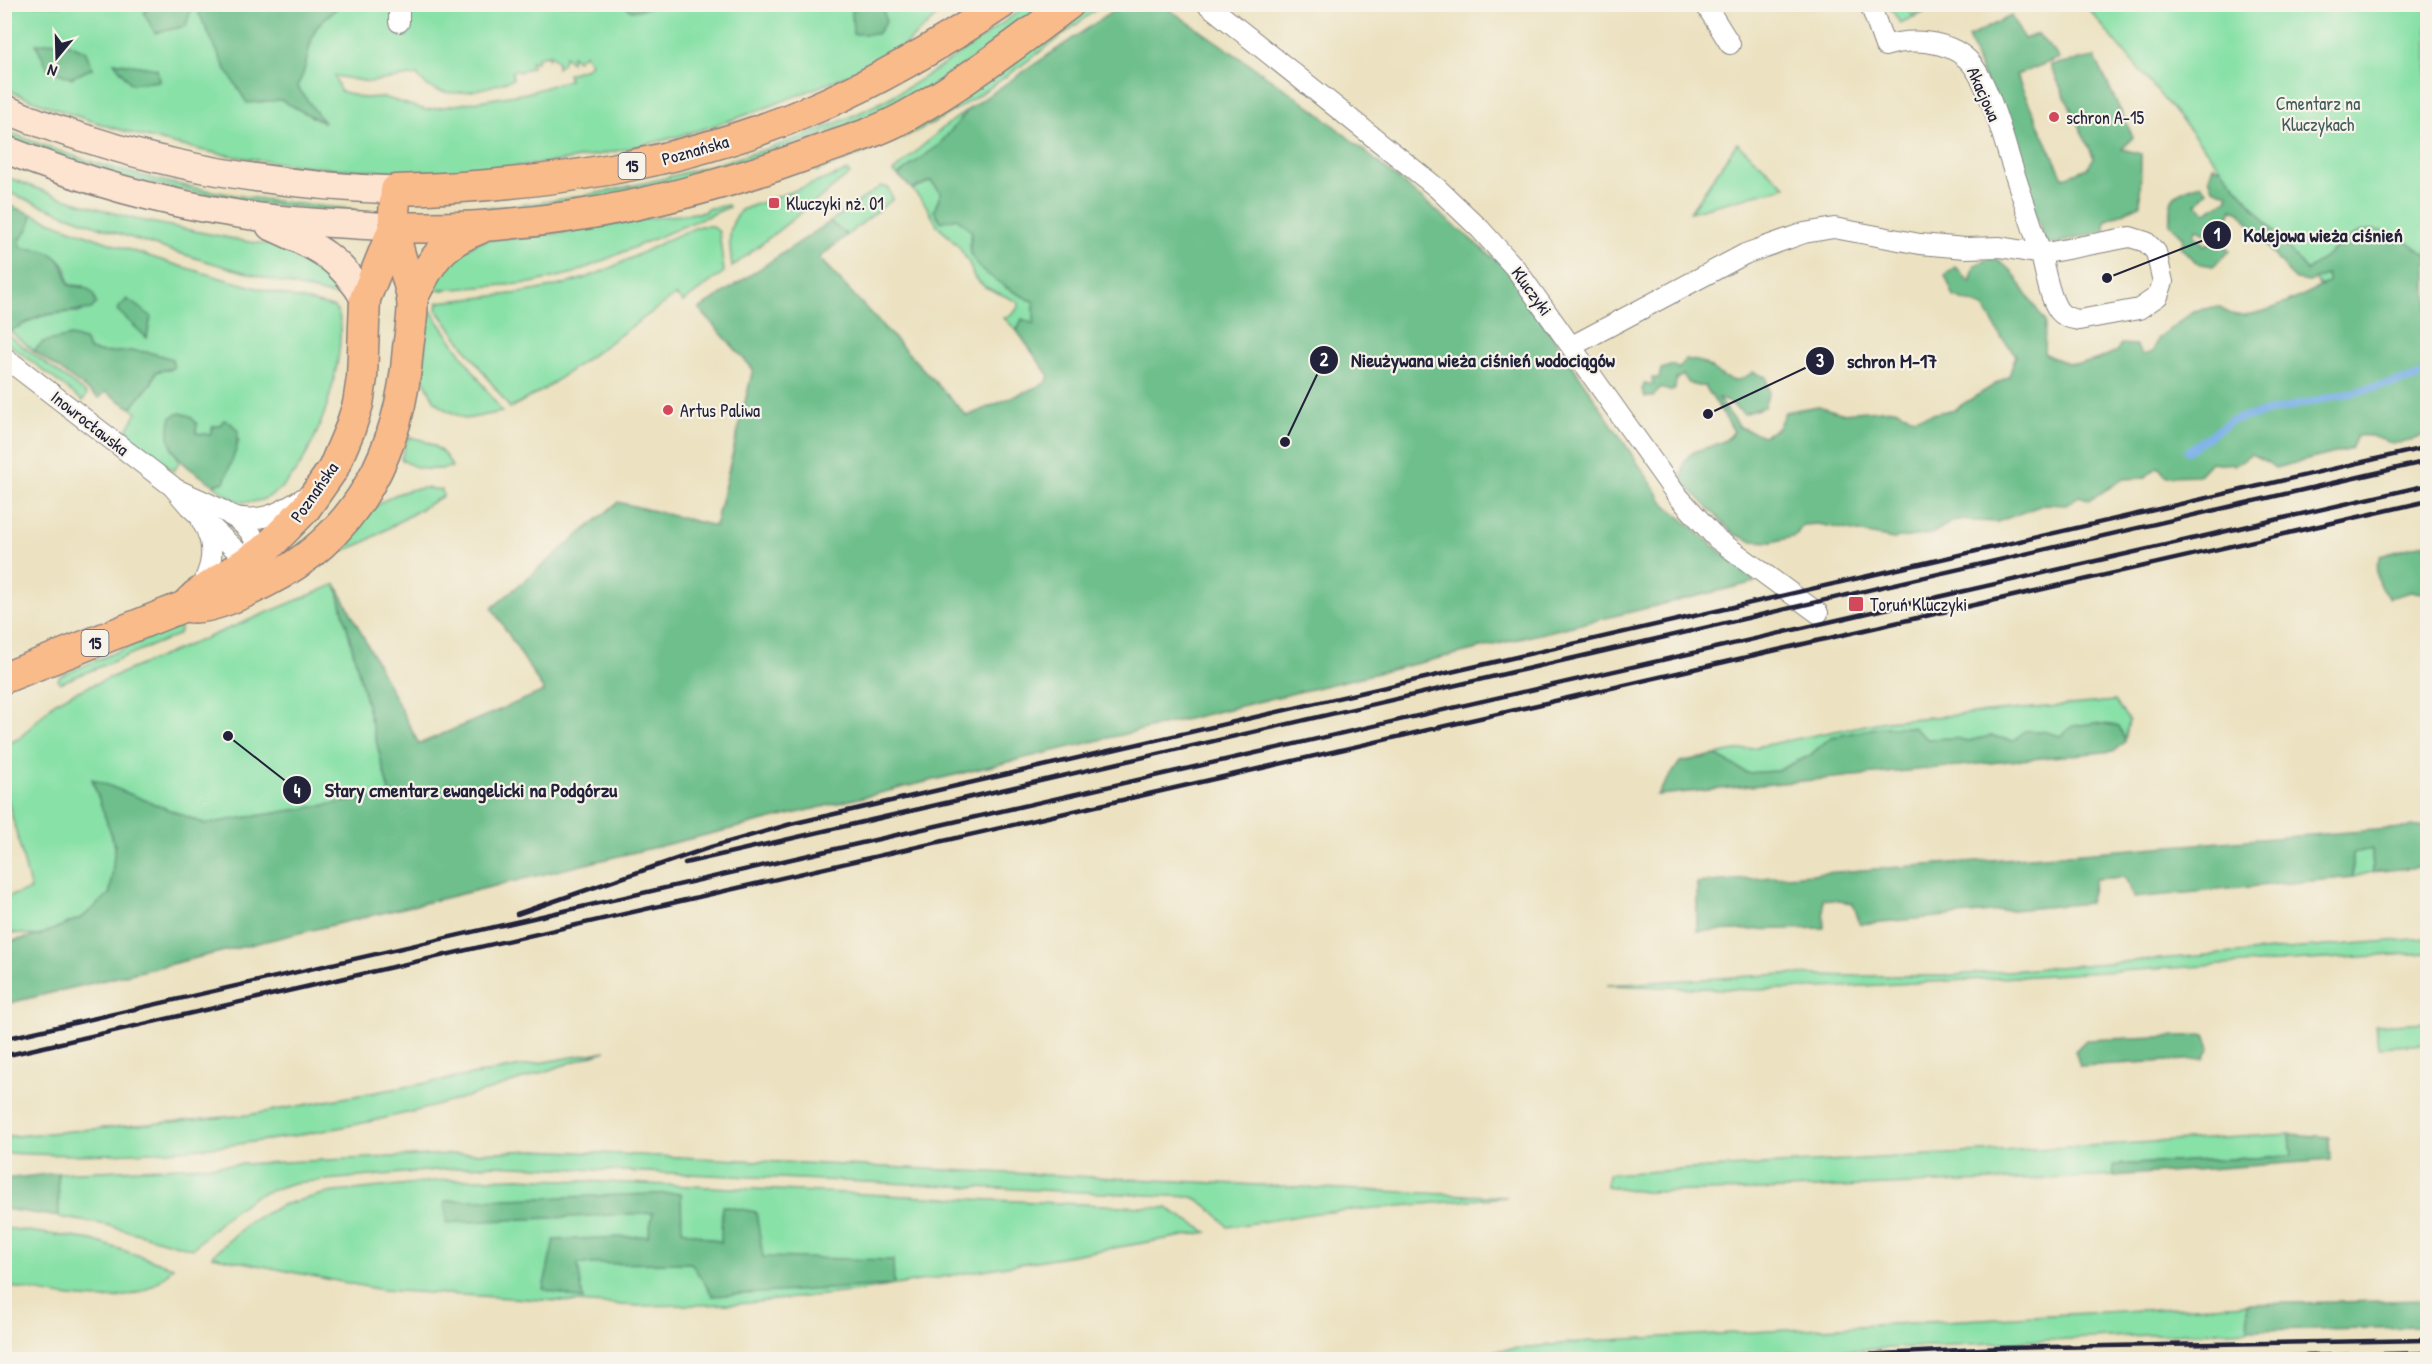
<svg xmlns="http://www.w3.org/2000/svg" width="2432" height="1364" viewBox="0 0 2432 1364" font-family="'Patrick Hand',sans-serif">
  <rect width="100%" height="100%" fill="#f7f3e8"/>
  <filter id="ink" filterUnits="userSpaceOnUse"><feTurbulence type="fractalNoise" baseFrequency=".0167" numOctaves="2"/><feDisplacementMap in="SourceGraphic" scale="12" xChannelSelector="R" yChannelSelector="G"/><feConvolveMatrix kernelMatrix="1 2 1 2 8 2 1 2 1" color-interpolation-filters="sRGB"/></filter>
  <filter id="wash" filterUnits="userSpaceOnUse"><feTurbulence type="fractalNoise" baseFrequency=".008" numOctaves="4" result="noise"/><feDisplacementMap in="SourceGraphic" scale="24" xChannelSelector="R" yChannelSelector="G"/><feGaussianBlur stdDeviation="1.35" result="paint"/><feColorMatrix in="noise" values="0 0 0 0 0 0 0 0 0 0 0 0 0 0 0 0 0 1.4 0 .05"/><feComposite in="paint" operator="in"/></filter>
  <g filter="url(#wash)">
    <rect width="100%" height="100%" fill="#ece2c1"/>
    <g fill="#88e1a7" stroke="#558271" stroke-width="1.5" fill-rule="evenodd">
      <path d="M4,5H938L931,10L936,17C923,28 912,40 898,49C865,71 815,88 778,103C529,201 250,192 5,89ZM585,54L591,63L587,68L568,74L569,80L527,93L426,110L383,97L363,98L340,91L335,76L369,82L417,75C438,106 484,89 513,79L512,72L515,70L519,72L532,67L531,61L537,62V57L547,55L549,60L548,55H551L557,61V68L562,64L565,56L571,62L572,55L577,60Z"/>
      <path d="M1027,5H1054L928,89L877,113L818,136L692,178L585,201L453,215V209C535,208 616,192 695,170C763,152 830,130 891,97C939,70 984,37 1027,5Z"/>
      <path d="M1088,5H1102C1050,44 998,86 941,118C902,141 857,155 815,172L832,156L1063,23Z"/>
      <polygon points="1889,5 1907,5 1912,15 1933,5 1954,5 1943,8 1936,7 1900,23"/>
      <polygon points="2085,5 2427,5 2427,318 2332,301"/>
      <polygon points="970,108 939,145 898,175 893,172 944,127"/>
      <path d="M4,130C113,177 234,200 351,209L362,213C277,207 200,197 118,175C79,165 42,150 5,137Z"/>
      <polygon points="1737,143 1786,187 1690,212"/>
      <path d="M847,171L850,174L732,267C730,244 725,229 741,210Z"/>
      <path d="M4,176L57,196L130,218L249,242L294,247L317,258L346,294L335,296C221,268 114,236 5,191Z"/>
      <polygon points="931,181 941,193 934,211 957,218 972,232 969,246 1006,288 1034,302 1034,325 1022,319 1017,331 1004,318 1014,313 1019,306 1018,302 985,287 974,277 969,263 959,247 937,225 925,204 912,189"/>
      <polygon points="881,186 888,188 893,199 847,235 830,222"/>
      <polygon points="728,205 729,207 574,273 531,283 429,291 444,262 480,241 561,233 634,220 705,212 706,209"/>
      <path d="M31,214C129,253 230,283 333,307C342,314 340,325 340,336C340,381 304,506 246,502C233,501 224,493 214,485L224,482L239,440L219,427L210,435L196,433L172,449L180,461L174,471L132,439L131,433L127,430L137,413L131,408L152,382L156,372L160,370H170L172,359L135,351L102,354L43,342L34,351L10,331C34,316 54,312 82,312L84,286L69,285C67,278 68,271 64,265C57,254 35,248 23,249L19,246V240C27,230 32,227 31,214Z"/>
      <path d="M700,226H712L719,232L724,272L683,302L676,295L543,390L510,408L437,310L438,302C491,296 545,294 596,274C632,260 664,239 700,226Z"/>
      <polygon points="427,309 431,311 502,412 466,419 446,410 434,400 423,378"/>
      <polygon points="5,333 87,394 83,401 5,341"/>
      <path d="M408,437C426,439 445,449 452,467C433,471 417,471 401,459Z"/>
      <path d="M426,488L442,490L443,496L363,543L335,554C338,546 346,538 352,531C372,507 392,489 426,488Z"/>
      <polygon points="336,584 390,795 205,824 92,779 116,846 110,893 83,917 38,936 5,932 5,897 31,890 5,789 5,745 20,738 54,703 71,694"/>
      <polygon points="179,625 180,631 178,635 60,683 58,680 60,676"/>
      <polygon points="2115,701 2129,721 2125,741 2119,726 2073,726 2060,736 2042,731 2015,741 1991,736 1968,741 1955,738 1926,739 1913,727 1831,737 1809,756 1777,771 1747,773 1715,755 1886,721"/>
      <polygon points="2372,849 2373,872 2353,877 2353,852"/>
      <polygon points="2427,938 2427,953 1846,987 1755,990 1607,985 1784,974 1853,976 1942,976"/>
      <polygon points="2427,1022 2427,1044 2378,1047 2376,1025"/>
      <path d="M606,1051C544,1071 478,1096 415,1111C283,1144 141,1160 5,1153V1137L248,1115Z"/>
      <polygon points="2290,1134 2292,1156 2114,1165 2114,1176 1760,1190 1644,1192 1607,1186 1608,1174"/>
      <polygon points="535,1150 1507,1197 1317,1213 1228,1227 1210,1208 1193,1197 492,1165 293,1183 255,1196 228,1215 192,1249 107,1225 59,1217 58,1173"/>
      <polygon points="518,1178 1167,1208 1207,1232 860,1291 738,1304 638,1306 382,1290 212,1256 249,1222 282,1205 327,1193 445,1180"/>
      <path d="M5,1228L92,1240L173,1267C135,1318 57,1294 5,1286Z"/>
      <polygon points="2247,1304 2248,1330 1675,1359 1398,1360 1591,1341"/>
    </g>
    <g fill="#6ebf8c" stroke="#487064" stroke-width="1.5">
      <polygon points="152,5 192,5 186,26 155,33 144,13"/>
      <path d="M195,5H341C334,11 322,19 317,27C306,46 309,68 297,86L324,123L281,100L247,103L225,68Z"/>
      <polygon points="623,5 663,5 632,11"/>
      <polygon points="857,5 876,5 883,7 886,22 877,34 853,34 852,11"/>
      <path d="M1122,5H1163L1310,106L1509,271L1665,504L1755,582L5,1004V942L38,936L83,917L110,893L115,846L92,779L205,824L390,795L336,584L419,744L544,691L492,608L618,502L715,526L753,369L699,309L830,222L847,235L819,258L967,416L1046,383L1049,376L1017,331L1022,319L1034,324V302C1018,294 982,275 974,260C968,251 970,242 972,232L957,218L941,222L934,211L941,193L931,181L912,189L898,175L939,145L970,108Z"/>
      <polygon points="2011,16 2024,39 2037,34 2060,58 2016,75 2063,178 2087,168 2094,158 2050,65 2095,57 2133,137 2122,149 2141,154 2140,205 2105,221 2105,231 2047,246 1968,37"/>
      <polygon points="62,41 85,51 93,68 71,78 48,69 36,44"/>
      <polygon points="114,62 157,69 159,81 131,84"/>
      <path d="M2213,166L2221,168L2307,271C2321,260 2344,239 2360,232C2381,223 2412,243 2427,256L2428,432C2421,438 2404,443 2395,443C2381,443 2377,433 2357,436L2351,449L2275,468L2267,462L2251,454L2235,465L2211,462L2199,475L2166,476L2158,467L2144,478L2123,479L2090,500L2079,496L2066,505L2045,504L1997,522L1955,520L1931,534L1893,539L1818,524L1803,525L1795,536L1772,542L1752,541L1734,534L1682,481C1683,475 1682,467 1685,461C1693,444 1722,451 1734,431L1705,386C1694,387 1688,384 1683,375L1676,379L1675,389L1670,391L1660,388L1653,397H1645L1642,390L1645,383L1653,385L1652,378H1659L1661,369L1673,365L1679,369L1685,359C1691,360 1698,360 1703,363C1724,375 1729,390 1753,372L1766,377L1769,392L1764,407L1744,414L1729,402L1718,398L1739,427L1764,436L1778,428L1785,412L1818,406L1841,413L1895,409L1914,418L1955,409L2009,376L2016,355L2001,337L1984,307L1954,297L1945,275L1956,267L1970,282L1975,265L1993,257L2011,270L2045,322L2044,353C2075,371 2087,364 2117,351L2121,344L2135,345L2142,355L2153,352L2157,339L2194,311L2219,306C2222,308 2227,313 2231,314C2256,321 2307,294 2329,282L2327,274L2309,282L2296,280L2285,269L2240,212L2232,209L2226,225L2205,233L2197,228L2194,234L2204,245L2217,240L2230,251L2213,266L2196,263L2181,247L2184,238L2170,224C2168,193 2174,194 2201,184L2207,191L2196,204L2206,212L2228,199V194L2213,188L2209,177Z"/>
      <path d="M4,203L31,214C32,227 27,230 20,240V246C25,250 27,248 34,249C60,252 63,263 69,285C83,288 93,285 96,304L91,309L42,315L10,331L5,326Z"/>
      <polygon points="127,299 151,316 147,338 117,310"/>
      <path d="M71,336L84,340L90,350C106,355 118,351 134,351C146,351 161,355 172,359L174,368L156,372L152,382L131,408L106,392L99,398L34,351L43,342Z"/>
      <path d="M180,413L190,416L197,424L196,433L210,435L213,426H219L224,420L231,423L238,431L236,450L224,482L214,485C187,466 161,454 171,417Z"/>
      <path d="M2427,543V593L2411,592L2389,598C2377,586 2373,572 2380,556Z"/>
      <polygon points="2095,723 2119,726 2125,741 2114,751 1657,795 1680,762 1715,755 1747,773 1777,771 1809,756 1831,737 1882,727 1913,727 1927,739 1955,738 1968,741 1991,736 2014,741 2024,731 2042,731 2060,736 2073,726"/>
      <polygon points="2427,826 2427,866 2373,872 2372,849 2353,853 2353,877 2134,898 2125,877 2095,879 2089,903 1860,924 1853,903 1823,899 1824,928 1697,931 1697,883"/>
      <polygon points="2205,1035 2210,1047 2204,1059 2080,1066 2075,1051 2086,1040"/>
      <polygon points="2290,1134 2329,1137 2330,1160 2114,1176 2113,1165 2292,1156"/>
      <polygon points="58,1173 59,1217 5,1209 5,1179"/>
      <polygon points="681,1193 682,1230 721,1242 722,1206 756,1212 763,1257 893,1260 894,1285 713,1296 691,1263 578,1264 583,1300 543,1289 554,1240 648,1236 653,1213 446,1223 445,1201"/>
      <polygon points="2427,1300 2427,1327 2248,1330 2247,1304"/>
    </g>
    <g fill="none" stroke-linecap="round" stroke-linejoin="round">
      <polyline stroke="#79afe8" stroke-width="8" points="2188,451 2232,420 2428,375"/>
    </g>
  </g>
  <g filter="url(#ink)">
    <g fill="none" stroke-linecap="round" stroke-linejoin="round">
      <g stroke="#87827e" stroke-width="22">
        <g id="street">
          <polyline points="1207,4 1437,188 1480,229 1516,269 1676,494 1717,539 1818,613"/>
          <polyline points="1705,4 1730,44"/>
          <polyline points="399,22 399,4"/>
          <path d="M1572,346L1745,254L1804,233L1834,228L1920,244L1965,248L2000,247L2041,254L2130,237L2146,242L2156,252L2163,282L2158,296L2139,309L2079,320C2071,319 2064,317 2059,311C2049,298 2045,270 2041,255C2033,227 2023,200 2014,172C2004,143 1989,79 1967,59C1947,40 1910,38 1885,46L1870,4"/>
          <polyline points="4,357 172,486 189,506 239,553 254,558 259,564"/>
          <path d="M178,490C199,500 244,515 254,539C256,544 254,552 254,558"/>
          <path d="M231,516C264,524 280,512 307,496"/>
          <path d="M197,592C213,570 217,546 202,522"/>
        </g>
      </g>
      <g stroke="#87827e" stroke-width="30">
        <g id="secondary">
          <path d="M4,108C33,122 64,132 94,141C193,173 293,186 396,190"/>
          <path d="M4,149C79,179 158,202 238,214C290,222 342,224 394,227"/>
          <path d="M270,226C316,247 337,254 365,299"/>
        </g>
      </g>
      <g stroke="#87827e" stroke-width="33">
        <g id="primary">
          <path d="M394,227C535,232 675,203 807,155C840,143 877,133 908,115C965,83 1017,43 1069,4"/>
          <path d="M412,299C430,263 439,244 479,229"/>
          <path d="M185,606C203,614 249,591 266,582C359,535 401,448 408,348C410,332 414,313 412,298C408,274 396,250 394,227C393,215 395,202 396,190C541,186 684,166 818,107C882,79 943,43 1001,4"/>
          <polyline points="4,678 185,606 196,595 266,549 305,509 333,469 350,429 358,404 362,378 365,299 394,227"/>
        </g>
      </g>
      <use href="#street" stroke="#fff" stroke-width="20"/>
      <use href="#secondary" stroke="#fde4d1" stroke-width="27"/>
      <use href="#primary" stroke="#fabb8b" stroke-width="30"/>
      <g stroke="#22223b" stroke-width="4.5">
        <polyline points="685,863 2428,461"/>
        <polyline points="517,914 711,847 791,824 2428,447"/>
        <polyline points="4,1039 2428,485"/>
        <polyline points="4,1056 2428,501"/>
        <polyline points="1762,1360 2001,1348 2428,1340"/>
        <polyline points="2134,1360 2428,1353"/>
      </g>
    </g>
  </g>
  <g fill="#d1495b" stroke="#f7f3e8" stroke-width="2">
    <circle cx="2054" cy="117" r="6"/>
    <rect x="768" y="197" width="12" height="12" rx="3"/>
    <circle cx="668" cy="410" r="6"/>
    <rect x="1848" y="596" width="16" height="16" rx="3"/>
  </g>
  <g text-anchor="middle" dominant-baseline="central" stroke-width="4.5" stroke-linejoin="round" paint-order="stroke">
    <g fill="#f7f3e8" stroke="#62616f" stroke-width="1.5">
      <rect x="618.5" y="153" width="27" height="26" rx="4.5"/>
      <rect x="81.5" y="630" width="27" height="26" rx="4.5"/>
    </g>
    <g font-size="16" font-weight="bold" fill="#22223b">
      <text x="632" y="166">15</text>
      <text x="95" y="643">15</text>
    </g>
    <g font-size="18" fill="#22223b" stroke="#f7f3e8">
      <text transform="translate(1984 94) rotate(66)">Akacjowa</text>
      <text transform="translate(695 150) rotate(-16)">Poznańska</text>
      <text transform="translate(1532 291) rotate(54)">Kluczyki</text>
      <text transform="translate(90 423) rotate(38)">Inowrocławska</text>
      <text transform="translate(314 492) rotate(-55)">Poznańska</text>
    </g>
    <g font-size="18" fill="#415b5b" stroke="#f7f3e8">
      <text x="2318" y="103">Cmentarz na<tspan x="2318" dy="21">Kluczykach</tspan></text>
    </g>
    <g font-size="18" fill="#22223b" stroke="#f7f3e8" text-anchor="start">
      <text x="2066" y="117">schron A-15</text>
      <text x="786" y="203">Kluczyki nż. 01</text>
      <text x="680" y="410">Artus Paliwa</text>
      <text x="1870" y="604">Toruń Kluczyki</text>
    </g>
  </g>
  <path fill="none" stroke="#22223b" stroke-width="2" d="M2107 278L2217 235M1285 442L1324 360M1708 414L1820 361M228 736L297 790"/>
  <g fill="#22223b" stroke="#f7f3e8" stroke-width="2">
    <circle cx="2107" cy="278" r="6"/>
    <circle cx="1285" cy="442" r="6"/>
    <circle cx="1708" cy="414" r="6"/>
    <circle cx="228" cy="736" r="6"/>
    <circle cx="2217" cy="235" r="15"/>
    <circle cx="1324" cy="360" r="15"/>
    <circle cx="1820" cy="361" r="15"/>
    <circle cx="297" cy="790" r="15"/>
  </g>
  <g font-size="18" text-anchor="middle" font-weight="bold" fill="#fff">
    <text x="2217" y="241">1</text>
    <text x="1324" y="366">2</text>
    <text x="1820" y="367">3</text>
    <text x="297" y="797">4</text>
  </g>
  <g font-size="20" text-anchor="middle" font-weight="bold" fill="#22223b" stroke="#f7f3e8" stroke-width="4.5" stroke-linejoin="round" paint-order="stroke">
    <text x="2323" y="242">Kolejowa wieża ciśnień</text>
    <text x="1483" y="367">Nieużywana wieża ciśnień wodociągów</text>
    <text x="1892" y="368">schron M-17</text>
    <text x="471" y="797">Stary cmentarz ewangelicki na Podgórzu</text>
  </g>
  <rect width="2432" height="1364" fill="none" stroke="#f7f3e8" stroke-width="24"/>
  <g transform="translate(57 57) rotate(199)" stroke="#f7f3e8" stroke-width="4.5" paint-order="stroke">
  <path d="M0-4.5L10 22L0 15L-10 22Z" fill="#22223b"/>
  <text y="-9" font-size="16" font-weight="bold" text-anchor="middle" fill="#22223b">N</text>
  </g>
</svg>
